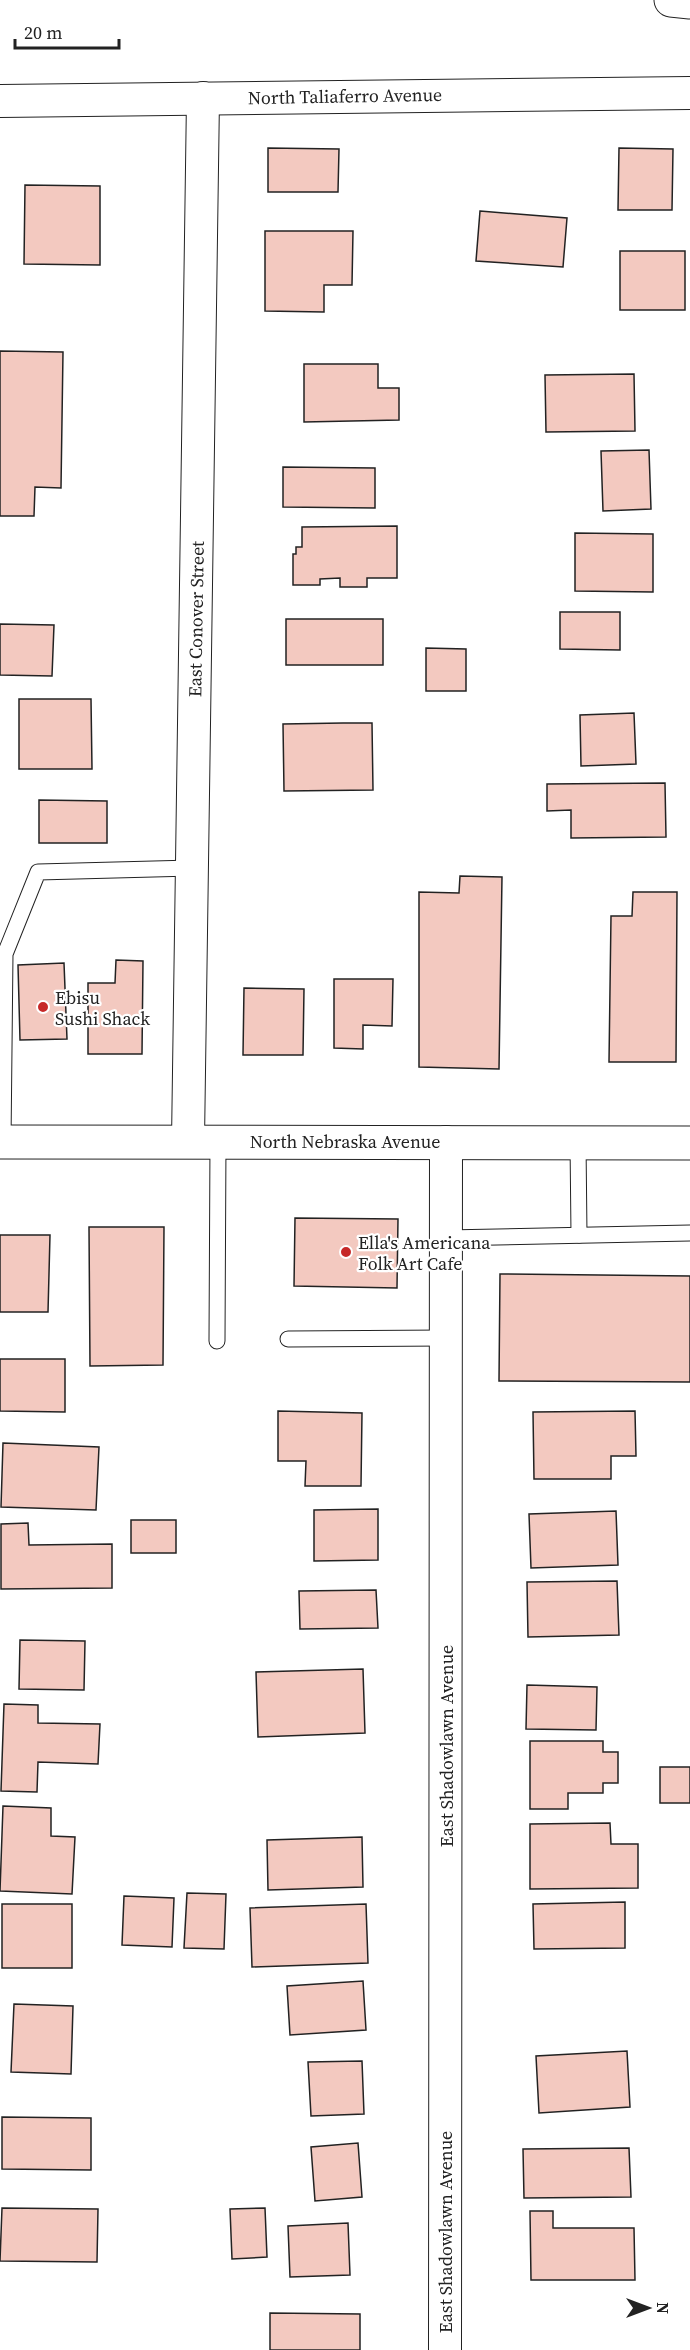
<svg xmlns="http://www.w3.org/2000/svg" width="690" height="2350" viewBox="0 0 690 2350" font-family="'Source Serif 4',serif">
  <rect width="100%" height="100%" fill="#fff"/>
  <g fill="#f3c9c0" stroke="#222" stroke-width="1.5">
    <polygon points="268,148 339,149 338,192 268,192"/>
    <polygon points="619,148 673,149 672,210 618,210"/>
    <polygon points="25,185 100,186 100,265 24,264"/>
    <polygon points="480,211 567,218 563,267 476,261"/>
    <polygon points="265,231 353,231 352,285 324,285 324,312 265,311"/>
    <rect x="620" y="251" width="65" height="59"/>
    <polygon points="0,351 63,352 61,488 35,487 34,516 0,516"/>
    <polygon points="304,364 378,364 378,388 399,388 399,420 304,422"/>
    <polygon points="634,374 635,431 546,432 545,375"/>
    <polygon points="649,450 651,509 603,511 601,451"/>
    <polygon points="283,467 375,468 375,508 283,507"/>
    <polygon points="397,526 397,578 367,578 367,587 340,587 340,578 320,579 320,585 293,585 293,554 296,554 296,547 302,547 302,527"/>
    <polygon points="575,533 653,534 653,592 575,591"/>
    <polygon points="560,612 620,612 620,650 560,649"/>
    <rect x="286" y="619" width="97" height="46"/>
    <polygon points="0,624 54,625 52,676 0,675"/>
    <polygon points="426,648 466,649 466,691 426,691"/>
    <polygon points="19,699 91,699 92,769 19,769"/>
    <polygon points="634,713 636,764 581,766 580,715"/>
    <polygon points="343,723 372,723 373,790 284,791 283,724"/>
    <polygon points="665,783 666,837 571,838 571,810 547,811 547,784"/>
    <polygon points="39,800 107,801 107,843 39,843"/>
    <polygon points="460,876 502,877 499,1069 419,1067 419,892 459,893"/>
    <polygon points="633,892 677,892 676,1062 609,1062 611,916 632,916"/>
    <polygon points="116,960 143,961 142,1054 88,1054 88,983 115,983"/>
    <polygon points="64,963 67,1039 20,1040 18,965"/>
    <polygon points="334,979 393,979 392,1026 363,1025 363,1049 334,1048"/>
    <polygon points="244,988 304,989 303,1055 243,1055"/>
    <polygon points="295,1218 398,1219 397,1288 294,1286"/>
    <polygon points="89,1227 164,1227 163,1365 90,1366"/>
    <polygon points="0,1235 50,1235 48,1312 0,1312"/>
    <polygon points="500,1274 690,1276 690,1382 499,1381"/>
    <polygon points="0,1359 65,1359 65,1412 0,1411"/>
    <polygon points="278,1411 362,1413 361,1486 305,1486 306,1461 278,1461"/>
    <polygon points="635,1411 636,1456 611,1456 611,1479 534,1479 533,1412"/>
    <polygon points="3,1443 99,1447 96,1510 1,1507"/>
    <polygon points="378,1509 378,1560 314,1561 314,1510"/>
    <polygon points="616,1511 618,1565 531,1568 529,1514"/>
    <rect x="131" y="1520" width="45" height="33"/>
    <polygon points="28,1523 29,1545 112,1544 112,1588 1,1589 1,1524"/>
    <polygon points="617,1581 619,1635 528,1637 527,1582"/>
    <polygon points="376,1590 378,1628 300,1629 299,1591"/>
    <polygon points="20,1640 85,1641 84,1690 19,1689"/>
    <polygon points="363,1669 365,1733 258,1737 256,1672"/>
    <polygon points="527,1685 597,1687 596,1730 526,1729"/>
    <polygon points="4,1704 38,1705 38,1723 100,1724 98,1764 38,1762 37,1792 1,1791"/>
    <polygon points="530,1741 603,1741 603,1752 618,1752 618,1783 603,1783 603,1793 568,1793 568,1809 530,1809"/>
    <rect x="660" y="1767" width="30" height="36"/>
    <polygon points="3,1806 51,1808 51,1836 75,1837 72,1894 0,1891"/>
    <polygon points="610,1823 611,1844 638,1844 638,1888 530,1889 530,1824"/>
    <polygon points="362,1837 363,1887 268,1890 267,1840"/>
    <polygon points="187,1893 226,1894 224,1949 184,1948"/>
    <polygon points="124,1896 174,1898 172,1947 122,1945"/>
    <polygon points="625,1902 625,1948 534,1949 533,1904"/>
    <rect x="2" y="1904" width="70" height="64"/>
    <polygon points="366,1904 368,1963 252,1967 250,1908"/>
    <polygon points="363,1981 366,2030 290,2035 287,1986"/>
    <polygon points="14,2004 73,2006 71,2074 11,2072"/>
    <polygon points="627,2051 630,2107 539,2113 536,2056"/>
    <polygon points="362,2061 364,2114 311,2116 308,2062"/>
    <polygon points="2,2117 91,2118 91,2170 2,2169"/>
    <polygon points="358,2143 362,2197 315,2201 311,2147"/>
    <polygon points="629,2148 631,2197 524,2198 523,2149"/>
    <polygon points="2,2208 98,2209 97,2262 0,2261"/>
    <polygon points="265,2208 267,2257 232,2259 230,2209"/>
    <polygon points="530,2211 553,2211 553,2228 634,2228 635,2280 531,2280"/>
    <polygon points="348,2223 350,2275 290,2277 288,2226"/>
    <polygon points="270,2313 360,2314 360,2350 270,2350"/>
  </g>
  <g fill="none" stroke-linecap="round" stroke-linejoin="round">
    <g stroke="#222" stroke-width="17">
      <g id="service">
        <polyline points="3,1142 5,954 38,872 192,868"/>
        <polyline points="578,1142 579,1235"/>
        <polyline points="446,1238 690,1233"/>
        <polyline points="288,1339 446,1338"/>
        <polyline points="217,1341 218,1141"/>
      </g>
    </g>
    <g stroke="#222" stroke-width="34">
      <g id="minor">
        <polyline points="0,101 690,93"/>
        <polyline points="188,1141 203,98"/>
        <polyline points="445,2350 446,1142"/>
      </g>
    </g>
    <g stroke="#222" stroke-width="35">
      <polyline id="primary" points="0,1142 690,1143"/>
    </g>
    <g stroke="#222" stroke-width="35">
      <polyline id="motorway" points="671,0 690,2"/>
    </g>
    <use href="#service" stroke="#fff" stroke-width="15"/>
    <use href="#minor" stroke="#fff" stroke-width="32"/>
    <use href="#primary" stroke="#fff" stroke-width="33"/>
    <use href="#motorway" stroke="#fff" stroke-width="33"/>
  </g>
  <g fill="#c62828" stroke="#fff" stroke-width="2">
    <circle cx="43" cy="1007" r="6"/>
    <circle cx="346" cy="1252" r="6"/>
  </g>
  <g text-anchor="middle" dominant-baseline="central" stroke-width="4.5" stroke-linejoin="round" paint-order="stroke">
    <g font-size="18" fill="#222" stroke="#fff">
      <text transform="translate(345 96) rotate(-1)">North Taliaferro Avenue</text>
      <text transform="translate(196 619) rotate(-89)">East Conover Street</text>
      <text x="345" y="1141">North Nebraska Avenue</text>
      <text transform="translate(446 1746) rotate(-90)">East Shadowlawn Avenue</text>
      <text transform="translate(445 2232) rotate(-90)">East Shadowlawn Avenue</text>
    </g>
    <g font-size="18" fill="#222" stroke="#fff" text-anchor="start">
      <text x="55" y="997">Ebisu<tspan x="55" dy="21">Sushi Shack</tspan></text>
      <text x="358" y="1242">Ella's Americana<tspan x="358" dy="21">Folk Art Cafe</tspan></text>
    </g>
  </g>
  <g transform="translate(648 2308) rotate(90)" stroke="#ffffff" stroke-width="4.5" paint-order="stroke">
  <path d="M0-4.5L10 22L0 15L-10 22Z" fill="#222222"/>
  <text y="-9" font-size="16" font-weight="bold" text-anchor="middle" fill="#222222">N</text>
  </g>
  <path d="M15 39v9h104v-9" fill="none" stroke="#222222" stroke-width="3"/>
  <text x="24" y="39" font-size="18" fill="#222222" stroke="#ffffff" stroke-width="4.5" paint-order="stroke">20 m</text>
</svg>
